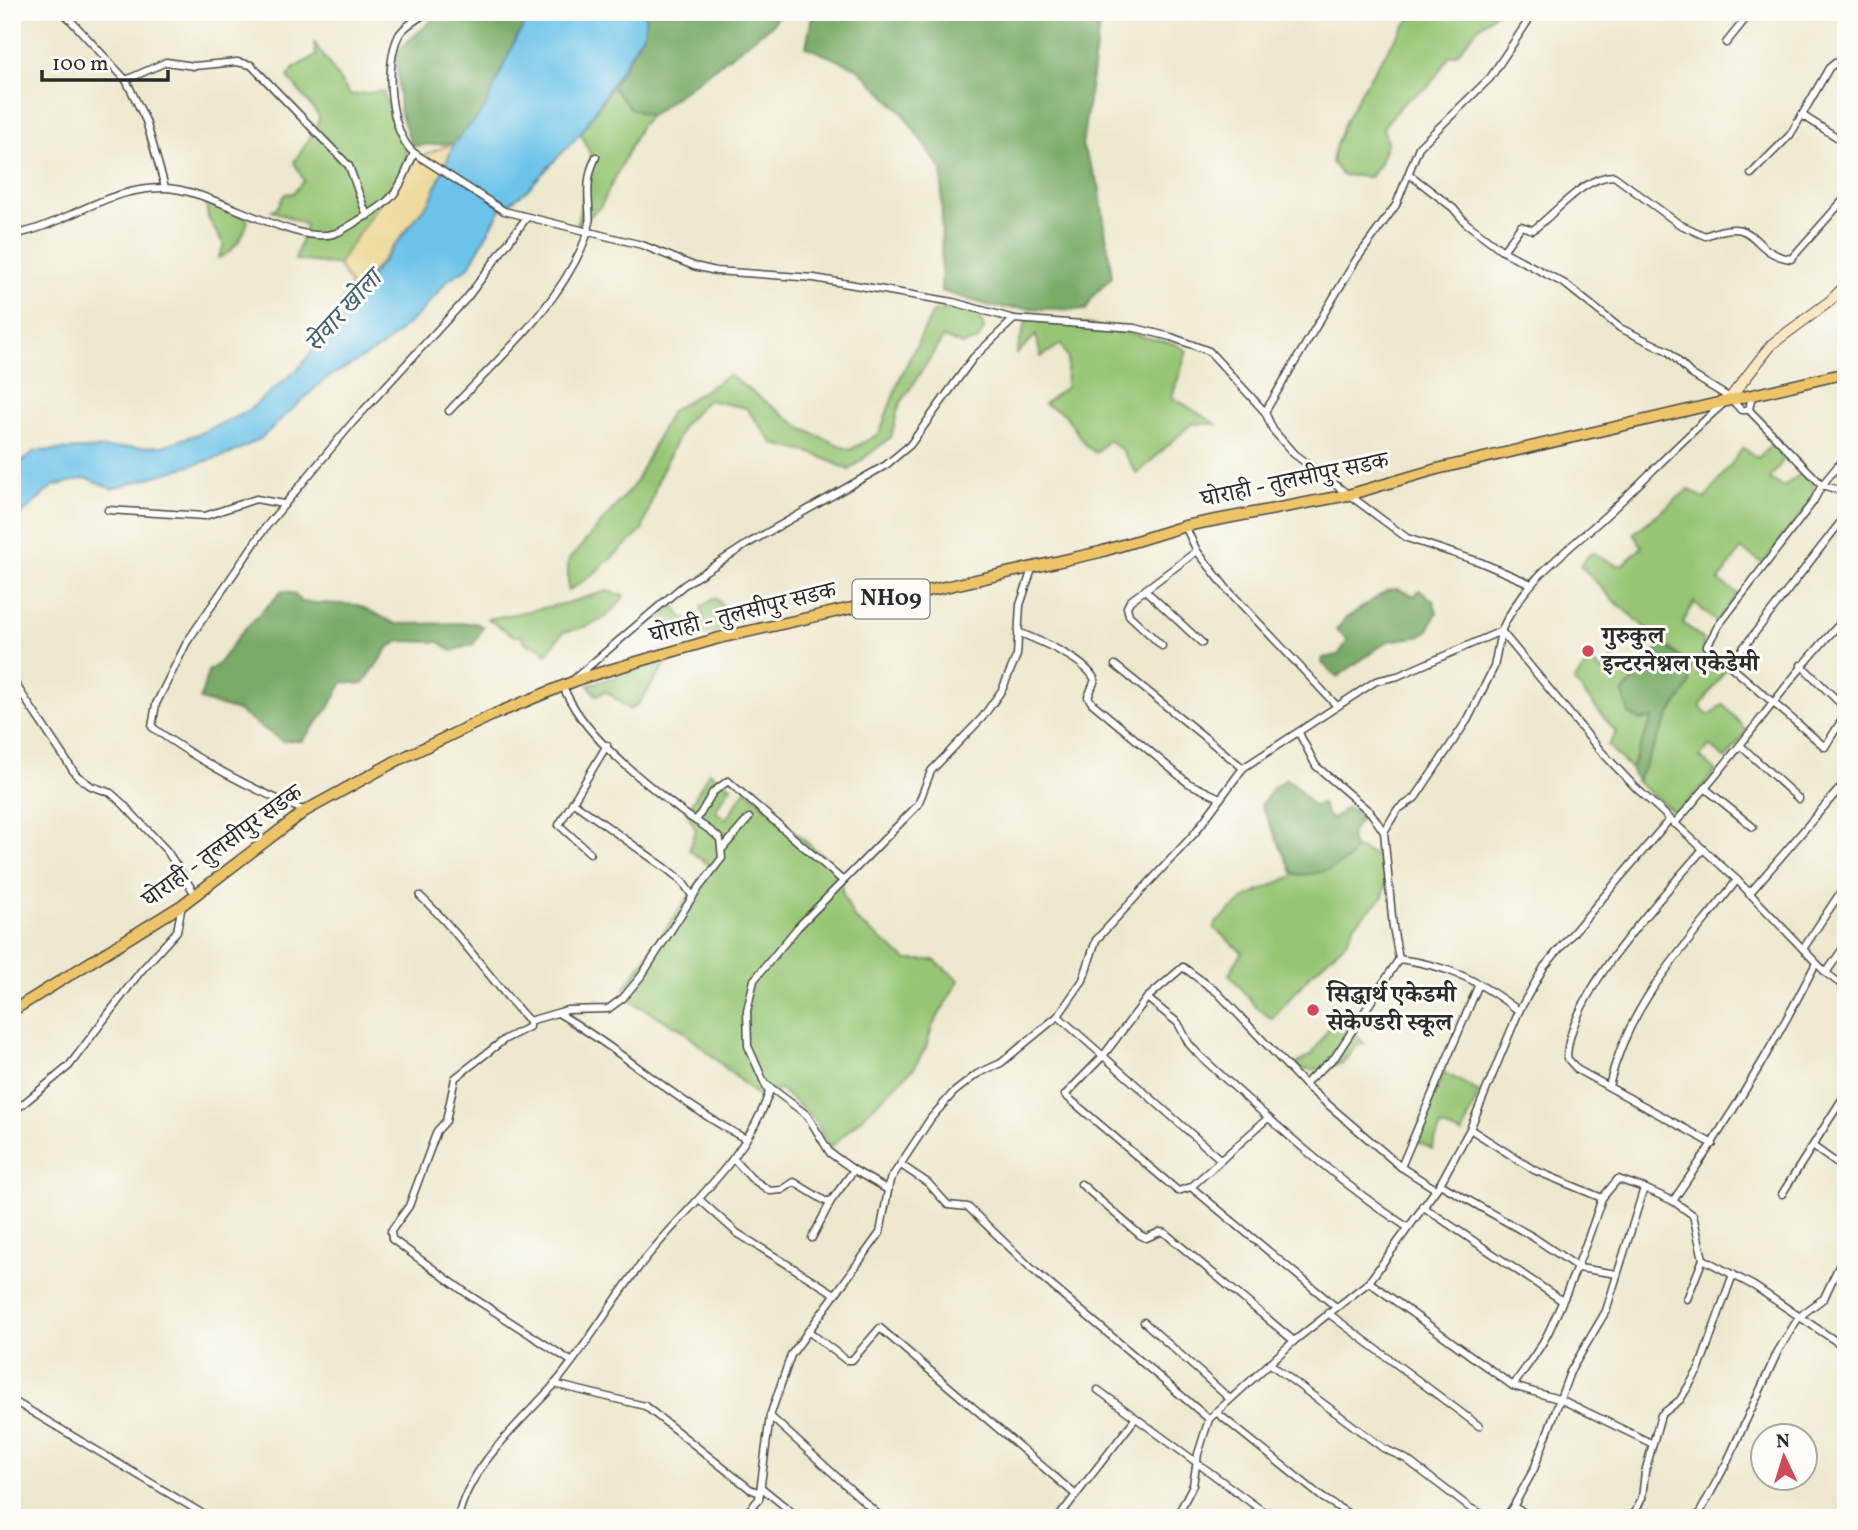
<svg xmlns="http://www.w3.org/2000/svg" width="1858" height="1530" viewBox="0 0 1858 1530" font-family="Vollkorn,'Noto Serif Devanagari',serif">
  <rect width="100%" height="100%" fill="#fdfcf7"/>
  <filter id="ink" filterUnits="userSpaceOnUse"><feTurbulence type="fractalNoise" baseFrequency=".0143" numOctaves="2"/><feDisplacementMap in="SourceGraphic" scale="14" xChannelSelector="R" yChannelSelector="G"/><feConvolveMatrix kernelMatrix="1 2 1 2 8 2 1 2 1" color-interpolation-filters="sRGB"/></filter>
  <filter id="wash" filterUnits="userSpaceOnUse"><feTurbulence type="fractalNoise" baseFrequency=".00686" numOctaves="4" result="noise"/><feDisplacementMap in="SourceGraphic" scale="28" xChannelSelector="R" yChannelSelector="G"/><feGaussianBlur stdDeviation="1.57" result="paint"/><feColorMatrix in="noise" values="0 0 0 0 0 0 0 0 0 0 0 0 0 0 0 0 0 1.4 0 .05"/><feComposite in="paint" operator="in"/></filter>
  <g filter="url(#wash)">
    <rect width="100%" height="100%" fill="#ede8cd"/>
    <g fill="#96c675" stroke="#607850" stroke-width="2">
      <path d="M1415,12H1497L1477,29L1457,54L1450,56L1428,87L1405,101L1383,127L1387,143L1380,163L1370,177L1342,175L1332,163C1336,122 1389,46 1415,12Z"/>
      <polygon points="314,42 350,95 383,91 406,151 407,162 338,265 295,260 306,225 272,210 277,208 285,194 293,193 304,181 294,162 317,127 319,116 288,77 295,67 316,56"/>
      <polygon points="612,87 630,108 650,116 641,125 601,206 576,229 591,156 581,133"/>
      <path d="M206,204H222L248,220C245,235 233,253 218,258L224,245L208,218Z"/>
      <polygon points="958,306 979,314 984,329 978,340 962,345 943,338 899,406 891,437 849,470 815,454 774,444 746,408 707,400 684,424 659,477 642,531 591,576 568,591 568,561 634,485 671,411 729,375 803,429 850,450 879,434 900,378 933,312"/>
      <polygon points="1027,317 1092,325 1175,344 1187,351 1172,397 1216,424 1191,424 1137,474 1122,450 1108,440 1096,453 1086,446 1064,413 1044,404 1066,387 1068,358 1061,344 1041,357 1036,335 1016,355"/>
      <polygon points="1772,444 1786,456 1770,479 1783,487 1803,472 1814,486 1811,502 1763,563 1741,549 1719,581 1738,594 1716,622 1694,602 1683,623 1703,639 1703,648 1725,670 1700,707 1709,715 1723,704 1747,731 1726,759 1709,746 1700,757 1716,771 1676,814 1637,782 1668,717 1690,685 1690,666 1612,599 1580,565 1592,552 1616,565 1623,565 1642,547 1634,533 1689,489 1705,499 1743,448 1758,458"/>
      <path d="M607,591L624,596C609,620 591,627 563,632L546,655L542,648L527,644L521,636H514L488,619L563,604Z"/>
      <polygon points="715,598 726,609 724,629 667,645 656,633 663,624 656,615 673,602 680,615 694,625 705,620 701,607"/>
      <polygon points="1612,659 1637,675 1623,693 1652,717 1631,769 1608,746 1616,732 1574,681 1591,660 1601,672"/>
      <polygon points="668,661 639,703 630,710 606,691 597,696 588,685"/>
      <polygon points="709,772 731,786 715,811 726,819 746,789 843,874 842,892 854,918 907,960 934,960 959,980 932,1027 926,1047 914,1068 830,1148 814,1119 780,1089 760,1098 681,1029 633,1003 624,989 710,866 689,850 696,830 687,812"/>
      <polygon points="1355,848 1380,857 1387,878 1383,897 1355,924 1346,942 1310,975 1272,1019 1255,1006 1229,974 1242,952 1214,928 1216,923 1248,896 1295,875 1311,874 1349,860"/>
      <polygon points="1339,1013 1365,1045 1358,1044 1343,1063 1313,1070 1292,1067 1312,1054"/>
      <polygon points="1444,1072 1479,1092 1462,1134 1441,1126 1432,1149 1414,1139"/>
    </g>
    <g fill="#78ab66" stroke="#526b48" stroke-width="2">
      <polygon points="446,12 534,12 516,38 484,110 454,143 412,146 400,111 396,52 432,20"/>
      <polygon points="646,12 779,12 773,24 650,116 630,108 612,87 644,33"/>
      <polygon points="813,12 1101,12 1082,146 1099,185 1112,277 1093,296 1086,310 993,307 941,291 942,171 901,111 857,68 806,47"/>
      <polygon points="1397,589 1415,596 1419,590 1433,600 1437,612 1428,630 1421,636 1388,641 1337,677 1321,662 1322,658 1338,655 1348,640 1336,630 1345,619 1388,590"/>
      <polygon points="282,591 294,594 301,602 358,605 396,624 476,623 483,627 474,644 452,651 439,642 400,641 389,647 363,684 343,682 329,708 302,741 282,741 238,711 200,700 208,671 218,664 242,632"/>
      <polygon points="1663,643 1690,666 1690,685 1668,717 1637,782 1631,769 1652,718 1640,720 1629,714 1623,693"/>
      <path d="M1286,779L1293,783L1313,806L1322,804L1328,816L1333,819L1347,807L1362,816C1356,828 1345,835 1355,848C1348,867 1310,879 1293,873L1261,805L1274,787Z"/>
    </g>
    <polygon fill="#eeda9e" stroke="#8c8264" stroke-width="2" points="454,143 432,199 328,327 351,285 338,265 407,162"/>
    <polygon fill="#6cc3e9" stroke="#4c778a" stroke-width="2" points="534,12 646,12 644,32 581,133 526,191 501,209 468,268 449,279 421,312 382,347 324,380 260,439 230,454 112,489 87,478 53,486 12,523 12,462 23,461 35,451 162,446 198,434 245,413 298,369 431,199 454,143 484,110 516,38"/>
  </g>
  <g filter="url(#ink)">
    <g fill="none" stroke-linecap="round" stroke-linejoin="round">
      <g stroke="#484743" stroke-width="9">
        <g id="street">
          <polyline points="63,12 126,80 146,121 165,187"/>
          <polyline points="1726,43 1751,12"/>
          <polyline points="126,80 166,62 194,66 237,62 251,65 349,166 367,216"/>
          <polyline points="1802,115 1829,68 1835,63 1846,74"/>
          <path d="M414,153C389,132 384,63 399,35C404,26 420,17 429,12"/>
          <polyline points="1409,174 1453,208 1466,223 1503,251 1565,284 1620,328 1668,351 1691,374 1730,398 1741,410 1749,410 1752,395"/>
          <polyline points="1751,174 1790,135 1802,115 1846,143"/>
          <path d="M12,235C65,226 103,188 163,188C209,187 297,248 336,233C344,230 352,224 359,220C397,199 398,191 414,153L504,211L642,245L694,266L716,271L814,278L953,302L1014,319"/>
          <path d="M1503,251L1521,226L1533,230C1556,213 1584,176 1614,176L1679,224L1705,236C1761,213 1747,253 1791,259L1846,197"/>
          <polyline points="1749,410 1822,485 1813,502 1718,626 1707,646 1825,747 1846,713"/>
          <path d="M449,411C499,358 561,305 587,235C595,213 580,189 596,157"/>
          <polyline points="1265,412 1356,260 1396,205 1419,147 1490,78 1528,21 1525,12"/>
          <polyline points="1846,456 1822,485 1846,492"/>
          <polyline points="108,510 205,516 256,499 283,504"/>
          <polyline points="1185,526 1197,551 1227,589 1337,706"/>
          <polyline points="1145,590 1202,643"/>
          <polyline points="1501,631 1599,749 1635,787 1737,880 1826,973 1846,988"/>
          <path d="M1018,632C1040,641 1085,659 1095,680L1088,697L1092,703L1188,783L1220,798"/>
          <polyline points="1162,646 1129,615 1127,607 1130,601 1197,551"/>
          <polyline points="1115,665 1243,768"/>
          <polyline points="1730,665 1846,515"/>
          <polyline points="1801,665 1846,709"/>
          <polyline points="575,678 684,585 749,543 886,465 910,445 973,358 1014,319 1135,328 1171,337 1209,351 1265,412 1273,430 1294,454 1407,538 1480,562 1529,583"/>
          <polyline points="12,679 76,775 91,786 111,793 123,804 167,851 195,894"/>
          <path d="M1299,733L1316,766L1371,813L1384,832L1393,927L1399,959C1450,966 1478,980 1519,1011"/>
          <polyline points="1742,747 1799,799"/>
          <polyline points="1706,789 1753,827"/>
          <polyline points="574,803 667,869 682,881 693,897"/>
          <path d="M305,811C252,789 198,761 152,727L156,704L187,642L265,528L353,422L467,298L527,217"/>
          <polyline points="696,821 713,792 728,781 842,880"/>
          <path d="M1674,824C1735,758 1784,682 1846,617"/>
          <polyline points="1384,832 1397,810 1415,798 1468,719 1494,667 1501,631"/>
          <polyline points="723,848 749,818"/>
          <path d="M1703,849C1662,898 1568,994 1567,1058L1578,1070L1713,1144"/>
          <polyline points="590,853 559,825 607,745"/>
          <polyline points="1749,894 1846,781"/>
          <path d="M420,896C461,934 491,981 529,1021L567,1010L608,1009L623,998L642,975L695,893L722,858L720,839C708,826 690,819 676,807C637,776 582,734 563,686"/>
          <polyline points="1803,949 1846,884"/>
          <polyline points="1826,973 1846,944"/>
          <path d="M1147,998L1178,1023L1189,1044L1198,1054C1265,1115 1331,1177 1407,1227"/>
          <path d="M558,1013C623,1051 679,1104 746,1139"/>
          <polyline points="1058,1016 1221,1160"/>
          <polyline points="529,1021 529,1027 505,1039 455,1078 446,1121 437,1131 409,1206 391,1231 392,1239 469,1295 571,1361"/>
          <polyline points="1304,1084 1335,1057 1399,959"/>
          <polyline points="767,1085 807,1115 830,1153 854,1170"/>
          <path d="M1609,1086C1629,1001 1685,948 1737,880"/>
          <polyline points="12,1113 69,1066 140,972 177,931 182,905"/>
          <polyline points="1470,1129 1534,1170 1602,1198 1618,1179 1644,1188"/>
          <polyline points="1814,1147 1846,1170"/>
          <polyline points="733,1158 751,1178 770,1191 782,1190 794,1182 825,1201 831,1201 854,1170 888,1190"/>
          <polyline points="901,1165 928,1183 948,1205 968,1207 1032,1269 1209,1419"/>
          <polyline points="1401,1167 1479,984"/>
          <polyline points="1081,1184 1140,1235 1146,1238 1160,1232 1165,1233 1294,1341"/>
          <polyline points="1440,1184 1533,1237 1579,1268 1617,1274"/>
          <polyline points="1191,1187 1268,1118"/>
          <polyline points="1782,1194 1846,1093"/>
          <polyline points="699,1199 737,1233 835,1294"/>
          <polyline points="1673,1201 1693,1215 1703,1259 1754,1286 1846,1348"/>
          <polyline points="1422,1206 1561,1300"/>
          <polyline points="812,1238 831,1201"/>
          <polyline points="1369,1282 1513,1386 1562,1400 1653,1444"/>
          <polyline points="1687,1299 1703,1259"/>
          <polyline points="1336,1307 1191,1187 1178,1191 1065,1095 1103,1056 1147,998 1183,967 1217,992 1304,1084 1401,1167 1434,1188"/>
          <polyline points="1328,1313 1479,1426"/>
          <polyline points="1144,1322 1230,1399"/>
          <polyline points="808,1331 846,1360 852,1360 880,1328 1076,1495"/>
          <polyline points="1269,1363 1383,1448 1406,1459 1470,1508 1490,1518"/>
          <polyline points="554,1384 645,1406 750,1489 760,1493"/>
          <path d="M1513,1386C1525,1368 1540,1350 1549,1331C1570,1287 1587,1244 1602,1198"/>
          <polyline points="1098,1390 1272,1518"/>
          <polyline points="12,1400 210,1518"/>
          <polyline points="1216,1412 1323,1498 1356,1518"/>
          <polyline points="770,1416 882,1518"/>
          <polyline points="762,1488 799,1518"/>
          <path d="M458,1518C469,1466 520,1423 554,1385C586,1347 611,1303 642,1263C685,1208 746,1161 769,1093L748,1046L747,1011L754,980L798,927L918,805L931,771L982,718L1002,690L1017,655L1020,605L1033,566"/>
          <path d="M742,1518L759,1499L770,1416L791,1355L880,1233L890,1180L931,1118L953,1093L977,1074L1001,1063L1058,1016L1083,980L1096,940L1194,834L1243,768L1376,681L1398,676L1501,631C1526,576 1571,549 1613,509C1650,474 1685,437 1723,404"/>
          <polyline points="1058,1518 1135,1419"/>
          <polyline points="1176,1518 1193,1485 1198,1454 1209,1419 1294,1341 1369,1282 1440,1184 1470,1129 1519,1011 1544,967 1669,820"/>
          <polyline points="1505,1518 1513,1507"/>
          <path d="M1535,1518L1513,1507L1534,1469L1570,1372L1606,1311L1644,1188L1673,1201C1726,1125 1774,1046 1816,963"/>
          <polyline points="1632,1518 1642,1498 1645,1472 1661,1415 1680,1400 1699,1369 1733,1274"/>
          <polyline points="1697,1518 1727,1462 1778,1351 1799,1317 1824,1298 1846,1251"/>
        </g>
      </g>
      <g stroke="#484743" stroke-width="12">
        <polyline id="secondary" points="1730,398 1772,344 1830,301 1846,285"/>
      </g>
      <g stroke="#484743" stroke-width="13">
        <polyline id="primary" points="12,1011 182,905 305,811 396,761 495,714 582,678 719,638 1100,552 1185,526 1348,495 1437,469 1846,373"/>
      </g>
      <use href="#street" stroke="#fff" stroke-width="6"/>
      <use href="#secondary" stroke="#f8e7c3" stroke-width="10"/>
      <use href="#primary" stroke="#eec469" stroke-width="10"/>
    </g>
  </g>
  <g fill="#d1495b" stroke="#fdfcf7" stroke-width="2.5">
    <circle cx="1588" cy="651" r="7"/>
    <circle cx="1313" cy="1010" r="7"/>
  </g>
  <g text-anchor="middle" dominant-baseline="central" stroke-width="6" stroke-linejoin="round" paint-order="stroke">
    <rect fill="#fdfcf7" stroke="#6a6a68" stroke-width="2" x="852.5" y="579.5" width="77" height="39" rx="5"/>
    <g font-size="23" font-weight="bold" fill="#2b2b2b">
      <text x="891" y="599">NH09</text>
    </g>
    <g font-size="24" fill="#2b2b2b" stroke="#fdfcf7">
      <text transform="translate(1295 481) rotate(-12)">घोराही - तुलसीपुर सडक</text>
      <text transform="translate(743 614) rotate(-14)">घोराही - तुलसीपुर सडक</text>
      <text transform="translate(223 847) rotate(-36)">घोराही - तुलसीपुर सडक</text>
    </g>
    <g font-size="24" font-weight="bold" fill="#2b2b2b" stroke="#fdfcf7" text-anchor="start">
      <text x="1602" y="637">गुरुकुल<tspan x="1602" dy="28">इन्टरनेश्नल एकेडेमी</tspan></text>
      <text x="1327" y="996">सिद्धार्थ एकेडमी<tspan x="1327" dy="28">सेकेण्डरी स्कूल</tspan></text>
    </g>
    <g font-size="26" font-style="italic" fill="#42606e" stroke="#fdfcf7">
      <text transform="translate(344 312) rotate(-48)">सेवार खोला</text>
    </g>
  </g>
  <rect width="1858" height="1530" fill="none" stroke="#fdfcf7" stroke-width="42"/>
  <g transform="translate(1784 1457) rotate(356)"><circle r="33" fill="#fdfcf7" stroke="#a9a8a5" stroke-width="2"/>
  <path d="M0-5L12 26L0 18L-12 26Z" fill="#d1495b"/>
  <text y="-10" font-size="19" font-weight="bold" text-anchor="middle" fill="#2b2b2b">N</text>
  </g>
  <path d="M42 70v10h126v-10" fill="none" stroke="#2b2b2b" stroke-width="3.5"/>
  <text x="52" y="70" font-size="21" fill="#2b2b2b" stroke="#fdfcf7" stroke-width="5" paint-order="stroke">100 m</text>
</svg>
